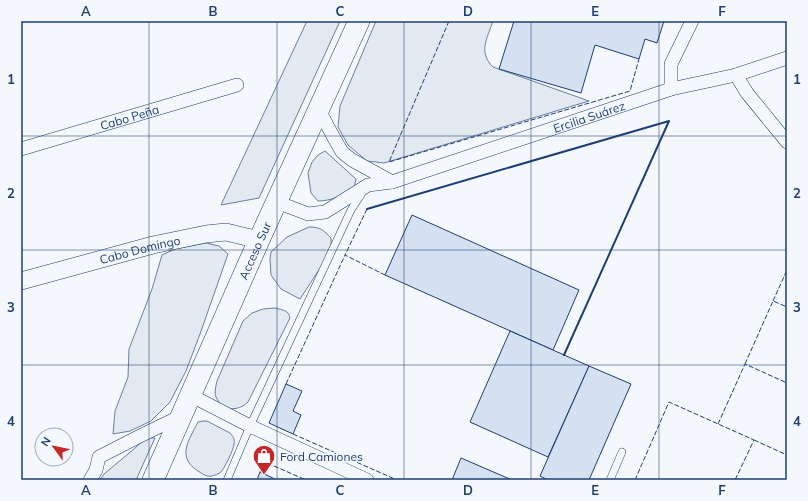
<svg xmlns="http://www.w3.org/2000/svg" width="808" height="501" viewBox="0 0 808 501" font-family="Mulish,sans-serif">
  <rect width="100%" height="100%" fill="#f4f7fb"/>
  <g fill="#e3e9f0" stroke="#687fa3">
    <polygon points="307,21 340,21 259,198 221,205"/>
    <path d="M376,21H493C487,39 478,52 493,67L589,101L384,163L367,161L348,145L338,127L340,106Z"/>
    <path d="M325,151L356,179L354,188C342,195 332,201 318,201L311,193L308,173L312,162L318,155Z"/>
    <path d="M309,227C321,227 323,230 331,238V246L328,256L300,299L281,289L271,275L270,259L271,252L287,237Z"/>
    <polygon points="206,243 219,246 228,254 200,334 186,371 170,402 151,421 130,431 113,434 115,411 128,377 129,349 152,289 162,255 175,249"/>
    <path d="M275,308C282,310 289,310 290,318L248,402C238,412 222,411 216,397C214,392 216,386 217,381L243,321L252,313L263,309Z"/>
    <path d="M203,421H207L230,433C233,436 235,439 234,444C234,449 224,469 221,472C219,473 217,475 215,475C208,478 204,475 198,471C176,457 189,440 198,422Z"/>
    <polygon points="146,438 155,438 136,480 100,480 104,474 134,449"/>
  </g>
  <g fill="#d5e0f0" stroke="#1d3f73">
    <polygon points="514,21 664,21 657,43 645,39 639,59 595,45 581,93 499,69"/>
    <polygon points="412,215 579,290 553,350 385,275"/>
    <polygon points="510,331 589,366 548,457 470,422"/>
    <polygon points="589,366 631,384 589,480 548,480 540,476"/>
    <polygon points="286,384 302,391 293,411 301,415 293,434 269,423"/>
    <polygon points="461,458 512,480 452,480"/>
    <polygon points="260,472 277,480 257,480"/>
  </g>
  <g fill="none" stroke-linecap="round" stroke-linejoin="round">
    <g stroke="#1d3f73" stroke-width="8">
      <g id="service">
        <polyline points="227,480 250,426 351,210 364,190"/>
        <polyline points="610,480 622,452"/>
      </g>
    </g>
    <g stroke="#1d3f73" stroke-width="14">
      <g id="minor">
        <polyline points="736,75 747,93 787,142"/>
        <polyline points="671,89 671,64 692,21"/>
        <polyline points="319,110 334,138 342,152 352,160 392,182"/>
        <path id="s1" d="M21,149L237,85"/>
        <path id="s2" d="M277,202L308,214L325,212L368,185L392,182L671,89L736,75L787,58"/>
        <polyline points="190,395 250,426 367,480"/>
        <polyline points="90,480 96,470 99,457 140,436 181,416"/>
      </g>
    </g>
    <g stroke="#1d3f73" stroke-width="18">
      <g id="tertiary">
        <path id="s3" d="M21,281L153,245L206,234L226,232L259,240"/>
      </g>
    </g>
    <g stroke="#1d3f73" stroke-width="22">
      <g id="primary">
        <path id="s4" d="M153,480L259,240L359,21"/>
      </g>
    </g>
    <use href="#service" stroke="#f4f7fb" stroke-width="7"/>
    <use href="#minor" stroke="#f4f7fb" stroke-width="13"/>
    <use href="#tertiary" stroke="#f4f7fb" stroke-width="17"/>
    <use href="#primary" stroke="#f4f7fb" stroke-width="21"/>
    <g stroke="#1d3f73" stroke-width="1" stroke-dasharray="5 2" stroke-linecap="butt">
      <polyline points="449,21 389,162 630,91 639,59"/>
      <polyline points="367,209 345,255 385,275"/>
      <polyline points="773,301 787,270"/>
      <polyline points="745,364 773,301 787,307"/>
      <polyline points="286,384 345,255"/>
      <polyline points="718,424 745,364 787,383"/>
      <polyline points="293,434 397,480"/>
      <polyline points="754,440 787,455"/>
      <polyline points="260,472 265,462 306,480"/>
      <polyline points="635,480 669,402 754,440 735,480"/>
    </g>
    <polyline stroke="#1d3f73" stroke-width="2" points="367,209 669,121 564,355"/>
  </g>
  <path fill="none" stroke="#1d3f73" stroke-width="1" stroke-opacity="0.55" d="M149,21V480M277,21V480M404,21V480M531,21V480M659,21V480M21,136H787M21,250H787M21,365H787"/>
  <defs>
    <g id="shop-pin" transform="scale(1.15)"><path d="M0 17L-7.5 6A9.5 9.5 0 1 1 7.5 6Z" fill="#c62828" stroke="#f4f7fb"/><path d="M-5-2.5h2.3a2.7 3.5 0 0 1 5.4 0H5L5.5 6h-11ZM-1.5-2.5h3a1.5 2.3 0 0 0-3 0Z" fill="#fff"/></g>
  </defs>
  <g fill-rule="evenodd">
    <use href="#shop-pin" x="264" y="456"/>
  </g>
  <g text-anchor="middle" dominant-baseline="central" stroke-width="3" stroke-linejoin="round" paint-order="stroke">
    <g font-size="12" fill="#1d3f73" stroke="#f4f7fb">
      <text stroke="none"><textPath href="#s2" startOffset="333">Ercilia Suárez</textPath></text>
      <text stroke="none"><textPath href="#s1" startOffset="113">Cabo Peña</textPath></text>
      <text stroke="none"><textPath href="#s3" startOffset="123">Cabo Domingo</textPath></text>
      <text stroke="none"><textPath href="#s4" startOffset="251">Acceso Sur</textPath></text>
    </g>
    <g font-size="12" fill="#1d3f73" stroke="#f4f7fb" text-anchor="start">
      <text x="280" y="456">Ford Camiones</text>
    </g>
  </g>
  <rect width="808" height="501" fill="none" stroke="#f4f7fb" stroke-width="44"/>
  <g transform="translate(54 447) rotate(303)"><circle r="19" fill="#f4f7fb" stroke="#9eadc5"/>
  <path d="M0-3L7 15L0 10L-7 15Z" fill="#c62828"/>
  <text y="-6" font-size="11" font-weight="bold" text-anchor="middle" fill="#1d3f73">N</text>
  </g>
  <rect x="22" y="22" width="764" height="457" fill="none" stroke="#1d3f73" stroke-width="1.5"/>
  <g font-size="13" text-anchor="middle" font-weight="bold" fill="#1d3f73">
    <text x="86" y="16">A</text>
    <text x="213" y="16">B</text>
    <text x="340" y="16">C</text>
    <text x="468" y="16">D</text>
    <text x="595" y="16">E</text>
    <text x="722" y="16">F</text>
    <text x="11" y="84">1</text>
    <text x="797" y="84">1</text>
    <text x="11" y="198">2</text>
    <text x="797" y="198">2</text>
    <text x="11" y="312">3</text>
    <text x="797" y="312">3</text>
    <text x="11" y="426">4</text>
    <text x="797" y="426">4</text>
    <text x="86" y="495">A</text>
    <text x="213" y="495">B</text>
    <text x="340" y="495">C</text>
    <text x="468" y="495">D</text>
    <text x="595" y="495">E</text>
    <text x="722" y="495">F</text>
  </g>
</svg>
